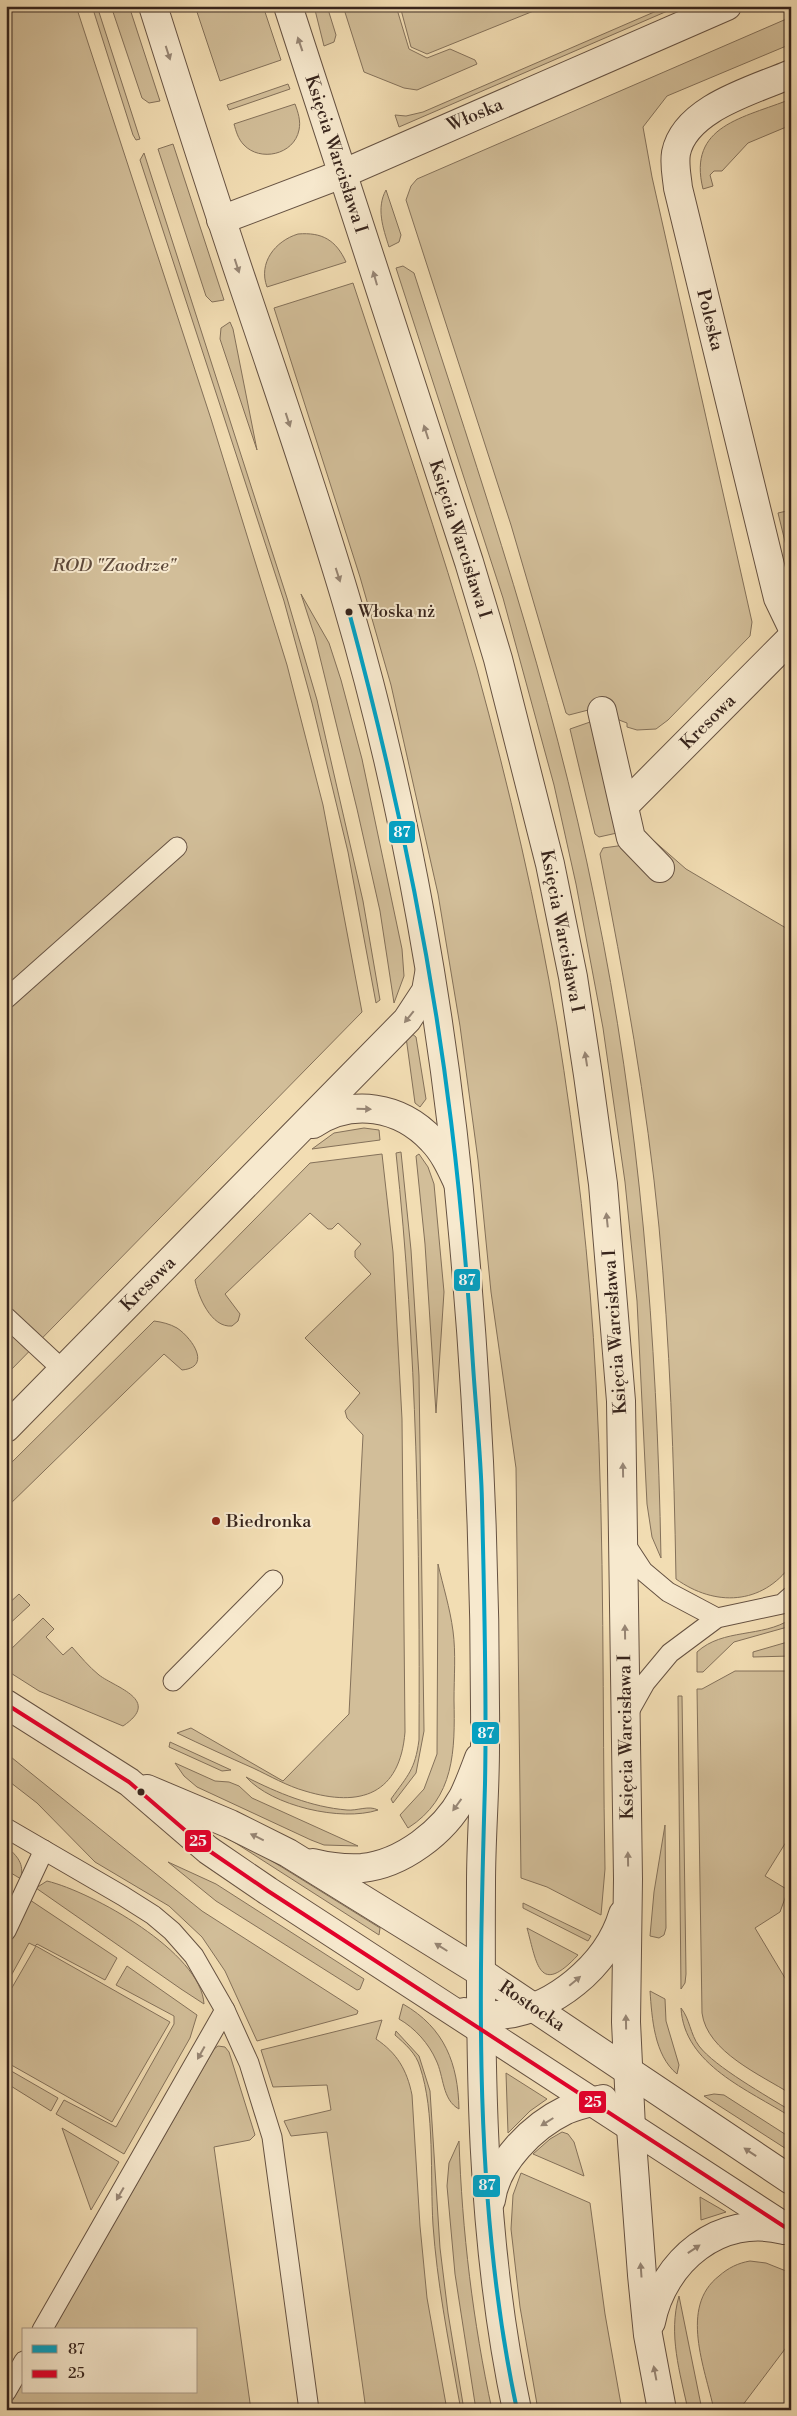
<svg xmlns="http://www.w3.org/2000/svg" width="797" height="2416" viewBox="0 0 797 2416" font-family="'Libre Bodoni',serif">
  <rect width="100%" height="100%" fill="#f2ddb3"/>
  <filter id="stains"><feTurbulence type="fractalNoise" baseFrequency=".004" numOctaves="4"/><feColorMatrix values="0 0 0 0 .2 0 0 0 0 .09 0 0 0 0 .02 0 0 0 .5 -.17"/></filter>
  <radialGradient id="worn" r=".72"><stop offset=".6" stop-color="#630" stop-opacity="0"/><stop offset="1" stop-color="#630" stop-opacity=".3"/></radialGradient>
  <g fill="#d2be99" stroke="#84715a">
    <polygon points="6,6 76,6 211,419 287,665 323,805 362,1012 6,1375"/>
    <polygon points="92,6 97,6 140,139 136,140 133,135"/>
    <polygon points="111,6 129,6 160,101 149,103 142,98"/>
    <polygon points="195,6 263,6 281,60 220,81"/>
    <polygon points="314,6 327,6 336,35 334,42 324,46"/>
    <polygon points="343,6 396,6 409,49 427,58 450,49 475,60 477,64 417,90 404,88 364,72"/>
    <polygon points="400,6 546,6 427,54 411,47"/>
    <polygon points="668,6 679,6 399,127 395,115 406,116 423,112"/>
    <polygon points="791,17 791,44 667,96 643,127 652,177 752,622 750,636 668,720 656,729 637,730 627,727 627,723 619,720 616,714 600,707 569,715 566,713 511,525 406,200 411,186 417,179"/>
    <polygon points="288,84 290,89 229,110 227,105"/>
    <path d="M791,99V125L748,143L722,171H714L710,175L713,186L703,189C687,125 744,118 791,99Z"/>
    <path d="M295,104C298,112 301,121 299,130C294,155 260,162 244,145C238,139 236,131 234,124Z"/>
    <polygon points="173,144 224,300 212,302 206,296 158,149"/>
    <polygon points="144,153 287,598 317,700 363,901 380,1000 376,1003 348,852 312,703 284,601 140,160"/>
    <path d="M386,190L401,235L399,242L389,247C383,228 376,208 386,190Z"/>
    <path d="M298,234C322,232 336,240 346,262L267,287C258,263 275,241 298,234Z"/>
    <path d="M403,266L414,273C481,481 552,687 595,901C640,1118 657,1337 661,1558L652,1537L647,1504L637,1301L625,1182L603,1028L576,884L554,785L503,598L396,268Z"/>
    <path d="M353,283C395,411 440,540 477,670C509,787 537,906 557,1026C576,1144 590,1263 596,1382C605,1544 602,1707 605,1869L601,1915L547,1887L521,1878L516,1468L491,1292L478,1160L460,1026L438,894L391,685L360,577L274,308Z"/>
    <polygon points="230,322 233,329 257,450 220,339 221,328"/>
    <polygon points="791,510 791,566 778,513"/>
    <polygon points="301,594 329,643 341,680 362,759 402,949 404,976 394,1003 380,911 357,809 315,637"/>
    <polygon points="593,721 617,833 599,837 595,834 570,729"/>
    <path d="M654,841L686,869L791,931V1565C762,1605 715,1607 676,1579C674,1461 670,1344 659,1227C647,1102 624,977 600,854L603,848Z"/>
    <polygon points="411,1033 416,1037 426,1099 420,1107 415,1103 406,1037"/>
    <polygon points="364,1128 379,1130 380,1140 312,1149 334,1133"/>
    <path d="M401,1152L411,1250L419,1376L424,1731L416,1773L393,1803L391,1799C408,1775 415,1770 419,1740C420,1544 417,1348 396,1153Z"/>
    <path d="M382,1154L393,1252L402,1419L405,1732C400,1794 361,1808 305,1791C287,1786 270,1776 253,1768C228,1757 202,1745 177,1733L191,1728L283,1781L349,1714L363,1435L347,1418L345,1411L360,1393L305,1338L371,1274L355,1257V1251L361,1244L338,1223L332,1229H328L310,1213L225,1294L240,1314L238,1321L232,1326C211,1328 198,1296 195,1280L310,1163Z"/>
    <polygon points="419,1154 428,1167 434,1184 444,1292 436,1413 425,1244 416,1156"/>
    <path d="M154,1321C162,1322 170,1324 177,1328C191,1337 213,1367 182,1370L164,1354L6,1508V1468Z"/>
    <path d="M438,1564C443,1586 450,1608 453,1631C456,1653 454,1677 454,1700C455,1750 455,1798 408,1828L400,1815L424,1789L437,1754Z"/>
    <polygon points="19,1594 30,1605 6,1627 6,1606"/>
    <path d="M43,1618L54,1629L46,1637L63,1655L72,1647C80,1656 89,1667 99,1675C116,1688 162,1700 123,1726L39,1691L6,1670V1654Z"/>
    <path d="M791,1619V1626L734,1642L703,1672H697V1652C723,1628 762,1638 791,1619Z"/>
    <polygon points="791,1641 791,1656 753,1657 753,1652"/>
    <path d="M735,1671H791V1834L765,1876L788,1890L780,1912L755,1928L791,1988V2094C761,2075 707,2052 702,2013L697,1689H702Z"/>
    <polygon points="678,1696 682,1696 686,1974 685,1983 681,1989"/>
    <polygon points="170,1742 231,1770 222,1771 169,1747"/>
    <polygon points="6,1753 202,1911 358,2011 357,2014 257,2041 225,1971 202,1937 169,1906 95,1862 37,1803 6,1779"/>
    <polygon points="175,1763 215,1781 229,1782 239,1786 252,1798 358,1846 324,1845 311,1840 197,1787 184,1776"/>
    <path d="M246,1777C278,1793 311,1807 347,1810C357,1811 369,1805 378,1810C341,1822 272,1806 246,1777Z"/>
    <polygon points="665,1825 666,1928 664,1935 659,1938 650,1936 654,1892"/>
    <polygon points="220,1833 251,1848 380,1928 379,1935"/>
    <path d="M6,1846C18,1857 24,1863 21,1879L6,1870Z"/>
    <polygon points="168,1862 216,1884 364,1979 360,1989 357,1990 216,1901"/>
    <path d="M47,1881C92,1892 201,1952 204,2004L181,1989L36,1888Z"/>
    <polygon points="30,1900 117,1958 105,1980 37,1944 35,1946 29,1943 6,1985 6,1949"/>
    <polygon points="523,1903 591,1936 588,1941 523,1908"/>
    <path d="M527,1928L578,1955C539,1997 537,1964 527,1928Z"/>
    <polygon points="36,1946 170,2022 112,2122 6,2062 6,1998"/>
    <polygon points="127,1966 197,2015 190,2038 124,2154 56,2114 64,2100 116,2127 174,2024 174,2016 116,1985"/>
    <path d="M650,1991L665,1999L666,2021L679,2065L677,2074C654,2055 652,2018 650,1991Z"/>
    <path d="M403,2004C445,2028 458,2064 459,2109C442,2100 444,2076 436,2060C429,2044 415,2028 399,2019Z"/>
    <path d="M681,2008C690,2019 690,2034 699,2046C715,2067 767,2096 791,2111V2117C749,2090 684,2065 681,2008Z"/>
    <path d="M382,2020L376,2039C397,2053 407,2070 412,2095L420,2226L427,2298L447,2410H366L327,2132L291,2136L284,2121L331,2110L327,2085L273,2087L261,2050Z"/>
    <path d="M396,2031L419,2056L430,2091L440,2248L448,2313L464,2410H461L458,2394C448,2338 437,2282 433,2225C430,2177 435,2111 420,2067C416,2053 405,2044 395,2035Z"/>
    <polygon points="218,2046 225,2047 229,2052 255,2135 250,2140 214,2147 251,2410 7,2410 24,2380 24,2392 196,2392 196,2330 53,2330 214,2049"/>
    <polygon points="6,2068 58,2098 51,2111 6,2083"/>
    <polygon points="506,2073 547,2099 530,2111 508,2133"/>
    <polygon points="714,2094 724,2095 791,2138 791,2152 704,2096"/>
    <polygon points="62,2128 119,2162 91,2210"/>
    <polygon points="562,2132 568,2134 574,2142 584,2176 533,2154 550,2139"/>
    <path d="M459,2141C462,2231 473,2322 492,2410H476L455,2274L447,2186L449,2163Z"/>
    <polygon points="521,2173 590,2203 605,2314 622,2410 538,2410 520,2307 511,2229 513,2195"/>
    <polygon points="700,2197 726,2212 701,2220"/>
    <path d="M750,2261L766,2263L791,2273V2341L739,2410H714C705,2368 679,2307 719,2276C728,2268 738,2263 750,2261Z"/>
    <path d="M679,2296L702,2410H688C680,2373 668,2334 679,2296Z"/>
  </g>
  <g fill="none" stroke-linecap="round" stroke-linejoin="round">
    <g stroke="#665242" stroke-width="21">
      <g id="service">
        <polyline points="6,999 177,847"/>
        <polyline points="6,1317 63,1370"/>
        <polyline points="624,1542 643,1571 668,1592 717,1618"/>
        <polyline points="173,1681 273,1580"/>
        <polyline points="627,1715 645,1683 670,1653 717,1618 782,1604 791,1596"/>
        <polyline points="6,1828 123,1896 153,1915 172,1931 194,1956 225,2010 249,2063 272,2137 309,2410"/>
        <polyline points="6,1931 44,1850"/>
        <polyline points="42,2330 225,2010"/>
        <polyline points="6,2392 24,2361"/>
      </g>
    </g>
    <g stroke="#665242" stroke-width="30">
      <g id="minor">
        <path d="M791,74C754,90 685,108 676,153C674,165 677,177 678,188L778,598L791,625"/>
        <polyline points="221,220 342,174 727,6"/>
        <polyline points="602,711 631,838 660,868"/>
        <polyline points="624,806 791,638"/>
        <path d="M313,1124C352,1098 400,1106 432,1140C444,1152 451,1168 458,1183"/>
        <polyline points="6,1428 407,1020 426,991 429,974"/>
      </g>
    </g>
    <g stroke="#665242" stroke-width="30">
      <g id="tertiary">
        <path d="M153,6C184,104 215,202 248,299C282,400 317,501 347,603C407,807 446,1032 464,1244C479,1411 486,1579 485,1748C485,1793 481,1838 481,1883C480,2059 480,2237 517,2410"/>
        <polyline points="288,6 469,562 498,659 550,864 573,977 588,1075 603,1184 621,1401 628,1879 626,2022 631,2128 642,2275 648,2335 662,2410"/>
        <polyline points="6,1704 129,1782 208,1850 268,1891 791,2231"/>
        <polyline points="147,1789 230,1824 288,1853 482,1973 791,2180"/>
        <path d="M313,1863C329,1867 345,1869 362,1868C402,1864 444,1832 463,1797C469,1785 474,1771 479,1758"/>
        <path d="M464,2012C475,2014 486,2016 498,2015C552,2012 608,1965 623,1914"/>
        <path d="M491,2200C496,2162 533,2126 566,2110C578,2105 591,2102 603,2099"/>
        <path d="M651,2322C663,2261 720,2213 784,2230"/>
      </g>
    </g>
    <use href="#service" stroke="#f7e9ce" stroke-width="19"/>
    <use href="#minor" stroke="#f7e9ce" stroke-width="28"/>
    <use href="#tertiary" stroke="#f7e9ce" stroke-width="28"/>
    <g stroke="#f7e9ce" stroke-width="8">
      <path id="bus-1" d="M349,612C394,779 430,949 451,1121C461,1202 468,1284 473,1365C476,1411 481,1456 482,1502C484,1596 487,1690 485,1784C479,1992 473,2204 517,2410"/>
    </g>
    <g stroke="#f7e9ce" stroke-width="8">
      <polyline id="bus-2" points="6,1704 129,1782 208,1850 268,1891 791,2231"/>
    </g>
    <use href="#bus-1" stroke="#03a2c5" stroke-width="4"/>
    <use href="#bus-2" stroke="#e4002b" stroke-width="4"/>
  </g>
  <defs><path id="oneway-solid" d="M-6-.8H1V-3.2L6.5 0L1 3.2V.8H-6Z" transform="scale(1.25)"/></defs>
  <g fill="#978675">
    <use href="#oneway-solid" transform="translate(300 44) rotate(-109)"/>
    <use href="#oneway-solid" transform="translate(168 53) rotate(72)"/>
    <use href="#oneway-solid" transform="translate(237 266) rotate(72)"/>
    <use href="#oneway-solid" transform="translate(375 278) rotate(-106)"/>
    <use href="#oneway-solid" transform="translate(288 420) rotate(72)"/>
    <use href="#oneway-solid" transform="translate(426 432) rotate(-108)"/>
    <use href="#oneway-solid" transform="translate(338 575) rotate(72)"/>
    <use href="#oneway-solid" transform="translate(409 1017) rotate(129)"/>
    <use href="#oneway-solid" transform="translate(586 1059) rotate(-99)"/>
    <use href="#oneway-solid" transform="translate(364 1109) rotate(2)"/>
    <use href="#oneway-solid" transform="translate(607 1220) rotate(-96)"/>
    <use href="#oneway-solid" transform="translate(623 1470) rotate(-91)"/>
    <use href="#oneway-solid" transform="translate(625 1632) rotate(-91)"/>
    <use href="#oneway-solid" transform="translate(457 1805) rotate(126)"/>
    <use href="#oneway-solid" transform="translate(257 1837) rotate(-154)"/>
    <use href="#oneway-solid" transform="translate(628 1859) rotate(-91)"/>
    <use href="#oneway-solid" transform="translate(441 1947) rotate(-148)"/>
    <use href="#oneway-solid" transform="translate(575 1981) rotate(-40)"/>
    <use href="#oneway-solid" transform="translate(626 2022) rotate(-91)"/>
    <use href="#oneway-solid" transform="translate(201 2053) rotate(119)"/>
    <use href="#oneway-solid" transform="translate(547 2122) rotate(148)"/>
    <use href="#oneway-solid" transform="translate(750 2152) rotate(-146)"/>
    <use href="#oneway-solid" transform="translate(120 2194) rotate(120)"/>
    <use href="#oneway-solid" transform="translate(694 2249) rotate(-34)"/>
    <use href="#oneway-solid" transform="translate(641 2270) rotate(-94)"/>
    <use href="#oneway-solid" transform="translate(655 2373) rotate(-101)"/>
  </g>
  <g fill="#37241c" stroke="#f7e9ce" stroke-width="2">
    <circle cx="349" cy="612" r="4.5"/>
    <circle cx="141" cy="1792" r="4.5"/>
  </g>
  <circle fill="#8f2418" stroke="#f7e9ce" stroke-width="2" cx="216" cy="1521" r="5"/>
  <g text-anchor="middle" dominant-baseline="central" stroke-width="4" stroke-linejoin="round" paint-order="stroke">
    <g font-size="17" fill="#37241c" stroke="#f7e9ce" text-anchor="start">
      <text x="358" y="612">Włoska nż</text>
    </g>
    <g font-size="18" fill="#37241c" stroke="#f7e9ce">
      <text transform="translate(475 115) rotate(-23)">Włoska</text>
      <text transform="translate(336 154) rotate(72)">Księcia Warcisława I</text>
      <text transform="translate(710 320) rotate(76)">Poleska</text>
      <text transform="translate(460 539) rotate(72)">Księcia Warcisława I</text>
      <text transform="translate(708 722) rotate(-45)">Kresowa</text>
      <text transform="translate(562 931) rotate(79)">Księcia Warcisława I</text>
      <text transform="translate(148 1284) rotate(-45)">Kresowa</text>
      <text transform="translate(615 1332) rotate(-94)">Księcia Warcisława I</text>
      <text transform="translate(626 1737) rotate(-91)">Księcia Warcisława I</text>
      <text transform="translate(532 2006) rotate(34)">Rostocka</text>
    </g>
    <g font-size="18" font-style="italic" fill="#5e4a3b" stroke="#f7e9ce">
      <text x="114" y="565">ROD "Zaodrze"</text>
    </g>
    <g font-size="18" fill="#37241c" stroke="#f7e9ce" text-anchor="start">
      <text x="226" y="1521">Biedronka</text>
    </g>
  </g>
  <g stroke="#f7e9ce" stroke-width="2">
    <rect x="388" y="820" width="28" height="24" rx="5" fill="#03a2c5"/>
    <rect x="453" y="1268" width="28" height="24" rx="5" fill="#03a2c5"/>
    <rect x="471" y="1721" width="29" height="24" rx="5" fill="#03a2c5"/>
    <rect x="184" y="1829" width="28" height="24" rx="5" fill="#e4002b"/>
    <rect x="578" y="2090" width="29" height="24" rx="5" fill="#e4002b"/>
    <rect x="472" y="2174" width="29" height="24" rx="5" fill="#03a2c5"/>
  </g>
  <g font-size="14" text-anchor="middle" font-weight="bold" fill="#fff">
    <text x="402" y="837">87</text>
    <text x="467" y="1285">87</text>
    <text x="486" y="1738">87</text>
    <text x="198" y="1846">25</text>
    <text x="593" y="2107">25</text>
    <text x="487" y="2190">87</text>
  </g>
  <rect width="797" height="2416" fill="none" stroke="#f2ddb3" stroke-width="25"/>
  <rect x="8" y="8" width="782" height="2401" fill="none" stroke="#37241c" stroke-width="2.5"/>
  <rect x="12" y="12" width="772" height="2391" fill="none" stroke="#37241c"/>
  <rect x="22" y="2328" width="175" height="65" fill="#f7e9ce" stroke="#aa9a87"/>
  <rect x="32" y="2345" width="25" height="8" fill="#03a2c5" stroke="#aa9a87"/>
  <text x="68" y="2354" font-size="15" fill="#37241c">87</text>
  <rect x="32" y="2370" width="25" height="8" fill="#e4002b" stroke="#aa9a87"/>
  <text x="68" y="2378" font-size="15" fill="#37241c">25</text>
  <rect width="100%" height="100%" filter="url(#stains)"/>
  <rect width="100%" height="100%" fill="url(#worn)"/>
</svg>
